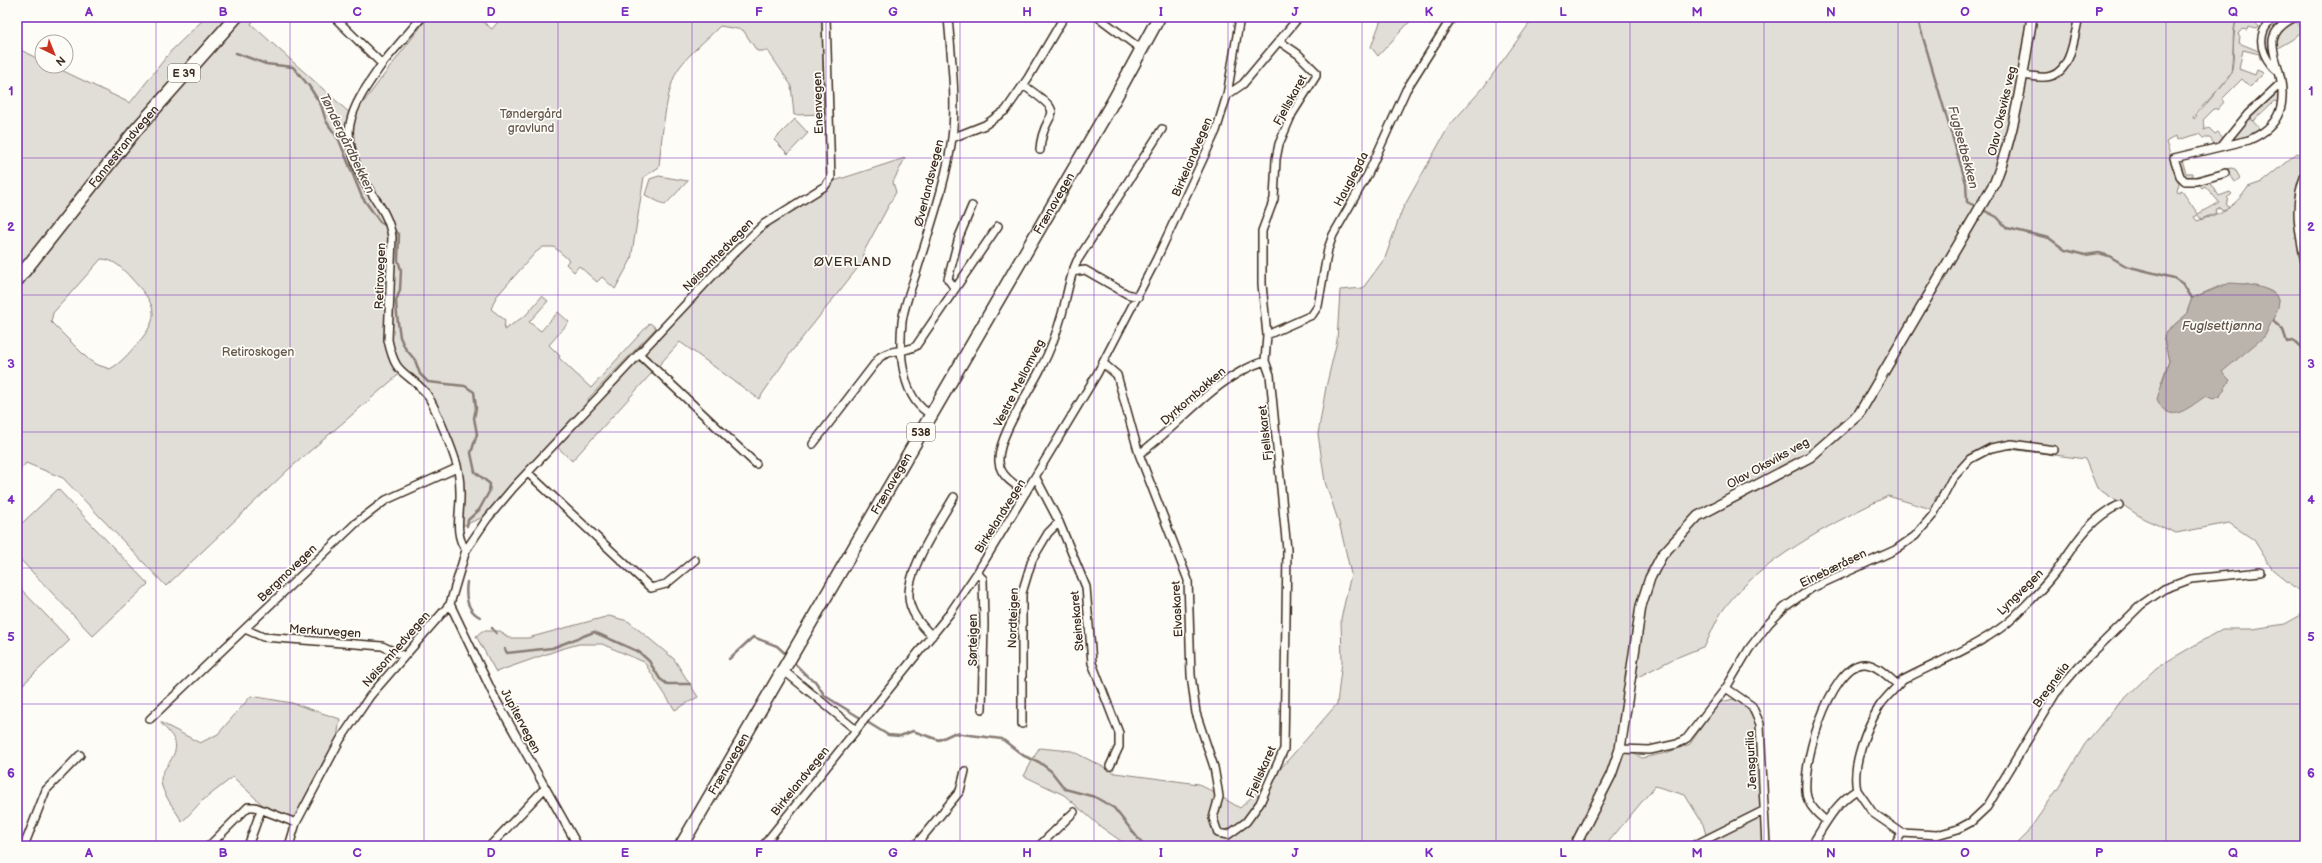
<svg xmlns="http://www.w3.org/2000/svg" width="2322" height="863" viewBox="0 0 2322 863" font-family="'Balsamiq Sans',sans-serif">
<rect width="100%" height="100%" fill="#fdfcf7"/>
<filter id="ink" filterUnits="userSpaceOnUse"><feTurbulence type="fractalNoise" baseFrequency=".025" numOctaves="2"/><feDisplacementMap in="SourceGraphic" scale="8" xChannelSelector="R" yChannelSelector="G"/><feConvolveMatrix kernelMatrix="1 2 1 2 8 2 1 2 1" color-interpolation-filters="sRGB"/></filter>
<g filter="url(#ink)">
<path fill="#e1ded7" stroke="#8e847a" fill-rule="evenodd" d="M 206,17 L 256,17 L 251,24 L 353,116 L 428,17 L 477,17 L 492,29 L 502,17 L 822,17 L 824,114 L 794,115 L 791,85 L 768,51 L 757,51 L 743,30 L 720,26 C 706,40 690,53 679,68 C 666,85 661,144 659,167 L 644,177 L 631,260 L 615,289 L 602,277 L 597,282 L 579,266 L 574,272 L 566,264 L 569,260 L 554,247 L 543,247 L 535,253 L 496,297 L 491,309 L 505,320 L 504,330 L 526,315 L 542,296 L 548,301 L 529,322 L 541,331 L 558,312 L 569,322 L 549,345 L 560,356 L 559,358 L 591,388 L 650,323 L 656,328 L 588,399 L 589,401 L 762,221 L 826,181 L 834,181 L 905,158 L 893,182 L 896,192 L 863,253 L 864,260 L 791,352 L 759,399 L 680,342 L 572,461 L 552,442 L 486,516 L 462,526 L 464,493 L 457,454 L 429,390 L 404,370 L 288,470 L 166,586 L 63,478 L 26,463 L 17,474 L 17,48 L 42,61 L 42,66 L 53,66 L 130,103 L 171,51 ZM 101,259 C 114,259 123,269 131,278 C 155,304 163,315 137,344 C 128,354 121,363 110,369 L 95,364 L 88,359 L 51,322 L 53,313 Z
M 1382,17 L 1414,17 L 1378,56 L 1371,47 Z
M 1534,17 L 2238,17 C 2228,35 2238,57 2230,75 C 2227,82 2200,108 2193,117 L 2194,119 L 2231,74 L 2235,25 L 2241,17 L 2251,17 L 2259,27 L 2257,29 L 2248,27 L 2247,30 L 2242,29 L 2238,34 L 2240,36 L 2239,43 L 2261,52 L 2264,59 L 2260,59 L 2259,54 L 2243,50 L 2239,69 L 2255,75 L 2257,70 L 2264,73 L 2250,87 L 2242,79 L 2222,99 L 2224,102 L 2217,110 L 2215,108 L 2203,120 L 2205,126 L 2204,130 L 2209,128 L 2215,134 L 2218,132 L 2224,139 L 2216,146 L 2210,138 L 2203,138 L 2199,134 L 2177,140 L 2176,136 L 2166,142 L 2179,184 L 2177,191 L 2178,193 L 2182,191 L 2198,214 L 2219,202 L 2205,186 L 2202,188 L 2197,182 L 2209,181 L 2219,196 L 2230,192 L 2232,194 L 2227,198 L 2229,200 L 2226,203 L 2229,208 L 2222,210 L 2220,207 L 2215,210 L 2216,213 L 2201,219 L 2198,215 L 2194,217 L 2197,221 C 2219,214 2235,208 2248,187 L 2262,182 L 2297,153 L 2305,156 L 2305,596 L 2272,569 L 2254,540 L 2229,523 L 2176,533 L 2144,519 L 2097,488 L 2085,459 L 1994,447 L 1964,462 L 1936,497 L 1931,509 L 1888,496 C 1836,521 1754,563 1721,613 C 1715,623 1710,635 1705,646 L 1673,659 L 1632,680 L 1621,747 L 1642,758 L 1666,753 L 1690,744 L 1718,703 L 1733,699 L 1743,703 L 1755,720 L 1758,732 L 1759,773 L 1770,846 L 1709,846 L 1703,824 L 1685,795 L 1655,786 L 1605,846 L 1128,846 L 1101,827 L 1064,795 L 1024,776 L 1039,748 L 1072,751 L 1115,773 L 1199,784 L 1240,808 L 1274,776 L 1337,704 L 1342,661 L 1341,619 L 1351,574 L 1340,526 L 1325,482 L 1318,434 L 1326,387 L 1337,341 L 1340,290 L 1363,288 L 1385,258 L 1402,210 L 1449,126 L 1483,88 ZM 2246,284 C 2259,290 2272,286 2279,300 L 2273,321 L 2161,383 L 2169,361 L 2164,339 L 2167,331 L 2186,315 L 2192,298 L 2222,285 Z
M 2274,17 L 2286,17 C 2271,28 2264,43 2273,61 L 2271,62 C 2264,41 2263,36 2274,17 Z
M 2296,22 L 2299,24 L 2301,32 L 2293,39 L 2276,49 C 2277,34 2282,27 2296,22 Z
M 2276,93 L 2279,94 L 2279,102 L 2274,101 L 2253,121 L 2250,116 Z
M 2249,117 L 2260,129 L 2259,131 L 2240,139 L 2230,140 Z
M 795,119 L 808,133 L 788,154 L 774,140 Z
M 2179,160 L 2182,160 L 2186,173 L 2192,173 L 2192,177 L 2188,178 L 2231,168 L 2235,169 L 2240,178 L 2235,182 L 2227,170 L 2190,180 L 2183,177 Z
M 659,176 L 688,181 L 665,205 L 645,195 L 650,179 Z
M 58,489 L 148,584 L 93,636 L 17,556 L 17,528 Z
M 17,585 L 70,640 L 17,690 Z
M 2305,603 L 2305,846 L 2014,846 L 2027,833 L 2059,787 L 2085,744 L 2114,709 L 2156,668 L 2222,629 L 2253,629 L 2285,624 L 2301,615 Z
M 609,616 L 628,621 L 674,659 L 698,697 L 675,710 L 644,662 L 602,644 L 579,644 L 561,649 L 496,672 L 476,636 L 482,631 L 500,631 L 509,638 L 528,638 Z
M 251,696 L 292,703 L 340,719 L 337,738 L 311,784 L 295,829 L 269,811 L 233,777 L 202,801 L 182,822 C 176,810 161,793 161,780 C 161,775 164,770 167,766 C 182,744 176,740 160,722 L 200,743 L 218,734 Z"/>
<path fill="#bbb4ad" stroke="#887d74" d="M 2230,283 C 2246,284 2272,286 2279,300 L 2278,308 L 2265,336 L 2222,372 L 2230,380 L 2220,396 L 2213,399 L 2206,396 C 2190,406 2169,428 2157,399 L 2169,361 L 2164,339 L 2167,331 L 2186,315 L 2192,298 Z"/>
<g fill="none" stroke-linecap="round" stroke-linejoin="round">
<path stroke="#887d74" stroke-width="2.5" d="M 1917,17 L 1966,183 L 1967,202 L 1997,217 L 2007,228 L 2049,238 L 2065,250 L 2085,255 L 2099,253 L 2109,256 L 2126,266 L 2174,278 L 2183,284 L 2192,298
M 236,53 L 266,64 L 293,67 L 309,86 L 321,105 L 326,121 L 339,140 L 362,197 L 380,222 L 388,227
M 392,229 L 399,234 L 398,260 L 401,270 L 400,290 L 396,301 L 397,315 L 400,337 L 405,348 L 415,360 L 420,374 L 428,382 L 465,386 L 474,392 L 476,408 L 474,418 L 477,434 L 471,453 L 475,472 L 490,484 L 489,492 L 479,510 L 468,520 L 467,526
M 2273,321 L 2283,330 L 2287,342 L 2293,341 L 2303,350
M 467,582 C 465,596 466,610 480,617
M 492,628 L 496,633
M 505,649 L 507,653 L 552,648 L 594,632 L 639,652 L 649,661 L 660,679 L 667,684 L 690,684
M 729,659 L 753,637 L 777,646 L 788,656
M 792,661 L 808,677 L 815,681 L 825,696 L 888,735 L 900,736 L 913,731 L 939,740 L 954,733 L 1002,739 L 1024,756 L 1039,762 L 1051,771 L 1065,789 L 1095,797 L 1114,808 L 1144,846"/>
<defs>
<path id="minor" d="M 334,17 L 382,64 C 370,82 354,102 350,124 C 346,140 357,171 366,185 C 378,203 389,216 392,237 L 388,340 C 396,377 403,368 425,392 C 432,399 450,444 454,456 C 458,466 460,480 460,492 C 461,511 453,534 466,550
M 1098,17 L 1142,50
M 2273,17 C 2270,22 2266,26 2264,30 C 2257,46 2267,63 2279,72
M 2305,17 L 2305,20
M 382,64 L 422,17
M 2023,75 C 2031,76 2043,79 2051,76 C 2072,70 2074,35 2079,17
M 1023,85 C 1074,120 1042,107 1040,150
M 1227,95 L 1243,84 L 1299,17
M 952,138 L 985,125 L 1006,110 L 1028,78 L 1064,17
M 2222,146 L 2248,114 L 2281,83
M 2226,173 L 2197,181 L 2185,181 L 2180,176 L 2174,158 L 2249,140 C 2281,126 2287,104 2279,71 C 2276,60 2272,51 2273,40 C 2275,29 2285,22 2295,17
M 2305,175 C 2293,204 2299,232 2305,262
M 1072,272 L 1085,270 L 1127,294 L 1138,297
M 955,289 L 948,279 L 959,237 L 972,206
M 1267,335 L 1312,315 L 1318,306 L 1328,249 L 1333,235 L 1368,174 L 1406,90 L 1452,17
M 639,354 L 756,464
M 1103,363 L 1117,375 L 1139,454 L 1188,580 L 1191,675 L 1196,713 L 1214,767 L 1218,790 L 1219,797 L 1213,818 L 1218,833 L 1228,835 L 1246,822 L 1260,803 L 1284,749 L 1287,550 L 1270,375 L 1265,361 L 1267,335 L 1262,284 L 1262,231 L 1274,199 L 1276,159 L 1279,144 L 1292,114 L 1316,76 L 1316,72 L 1298,54 L 1279,41
M 932,415 C 901,400 899,351 902,322 C 904,305 912,286 917,270 C 930,227 946,183 952,138 C 957,99 951,56 948,17
M 813,444 L 880,357 C 895,347 902,354 916,346 L 998,226
M 1139,454 C 1182,424 1214,377 1265,361
M 528,473 L 651,588 L 666,584 L 695,560
M 1036,478 L 1059,522 L 1086,587 L 1092,663 L 1119,733 L 1119,747 L 1110,766
M 1026,492 C 1015,485 1000,476 999,462 C 997,437 1030,391 1041,368 C 1050,351 1057,332 1062,314 C 1067,296 1069,278 1077,261 L 1162,129
M 977,573 L 983,579 L 984,624 L 982,709
M 450,604 L 495,698 L 578,846
M 245,629 L 263,637 L 382,646 L 404,656
M 932,636 C 921,625 908,611 909,594 C 909,567 940,521 954,497
M 783,670 L 856,730
M 1898,685 L 1903,680 C 1935,663 1990,641 2014,617 C 2029,602 2045,587 2057,570 C 2075,544 2089,519 2119,505
M 1726,688 L 1752,706 L 1760,724 L 1766,846
M 150,719 L 356,523 L 386,500 L 457,468
M 1022,724 L 1022,593 L 1032,560 L 1048,533 L 1059,522
M 1620,749 L 1650,750 L 1677,744 L 1687,738 L 1726,688 L 1749,649 L 1769,623 L 1785,607 L 1812,588 L 1895,550 L 1915,536 L 1933,515 L 1952,479 L 1970,459 L 1991,448 L 2012,444 L 2054,450
M 1826,821 C 1819,815 1812,809 1808,800 C 1797,775 1830,662 1865,664 C 1878,665 1888,677 1898,685 C 1892,692 1884,699 1879,707 C 1867,727 1851,766 1857,790
M 24,846 L 46,790 L 80,755
M 209,846 L 248,807 L 255,807 L 296,823
M 248,846 L 261,810
M 289,846 L 296,823 L 340,740 L 370,696 L 450,604 L 466,550 L 487,519 L 513,488 L 733,254 L 764,224 L 825,186 L 831,178 L 826,17
M 490,846 L 545,788
M 763,846 L 950,613 L 977,573 L 1097,374 L 1157,258 L 1216,131 L 1227,95 L 1240,17
M 915,846 L 960,791 L 965,771
M 1039,846 L 1074,812
M 1693,846 L 1765,810
M 1811,846 C 1825,825 1834,804 1857,790 L 1873,813 L 1902,833
M 1894,846 L 1902,833 L 1937,835 L 1958,829 L 1971,822 L 1987,807 L 2056,693 L 2079,666 L 2141,605 L 2164,589 L 2191,579 L 2260,572"/>
<path id="tertiary" d="M 1575,846 L 1611,775 L 1620,749 L 1641,606 L 1650,578 L 1662,555 L 1698,516 L 1810,457 L 1859,414 L 1995,182 C 2016,129 2023,73 2032,17"/>
<g id="primary">
<path id="s1" d="M 681,846 L 1114,100 L 1159,17"/>
</g>
<g id="trunk">
<path id="s2" d="M 17,280 L 135,131 L 236,17"/>
</g>
</defs>
<use href="#minor" stroke="#3b2a1e" stroke-width="10"/>
<use href="#tertiary" stroke="#3b2a1e" stroke-width="12"/>
<use href="#primary" stroke="#3b2a1e" stroke-width="15"/>
<use href="#trunk" stroke="#3b2a1e" stroke-width="15"/>
<use href="#minor" stroke="#fdfcf7" stroke-width="7"/>
<use href="#tertiary" stroke="#fdfcf7" stroke-width="9"/>
<use href="#primary" stroke="#fdfcf7" stroke-width="12"/>
<use href="#trunk" stroke="#fdfcf7" stroke-width="12"/>
</g>
</g>
<path fill="none" stroke="#7b2cbf" stroke-width="1" stroke-opacity="0.55" d="M 156,17 L 156,846M 290,17 L 290,846M 424,17 L 424,846M 558,17 L 558,846M 692,17 L 692,846M 826,17 L 826,846M 960,17 L 960,846M 1094,17 L 1094,846M 1228,17 L 1228,846M 1362,17 L 1362,846M 1496,17 L 1496,846M 1630,17 L 1630,846M 1764,17 L 1764,846M 1898,17 L 1898,846M 2032,17 L 2032,846M 2166,17 L 2166,846M 17,158 L 2305,158M 17,295 L 2305,295M 17,432 L 2305,432M 17,568 L 2305,568M 17,704 L 2305,704"/>
<g text-anchor="middle" stroke-width="3.5" stroke-linejoin="round" paint-order="stroke">
<g fill="#fdfcf7" stroke="#75695f" stroke-width="1">
<rect x="168" y="64" width="32" height="18" rx="3"/>
<rect x="907" y="423" width="28" height="18" rx="3"/>
</g>
<g font-size="11" font-weight="bold" fill="#3b2a1e">
<text x="184" y="77">E 39</text>
<text x="921" y="436">538</text>
</g>
<g font-size="12" fill="#3b2a1e" stroke="#fdfcf7">
<text transform="translate(1290 100) rotate(-61)" y="4">Fjellskaret</text>
<text transform="translate(818 103) rotate(-92)" y="4">Enenvegen</text>
<text transform="translate(2002 111) rotate(-77)" y="4">Olav Oksviks veg</text>
<text dy="4" stroke="none"><textPath href="#s2" startOffset="171">Fannestrandvegen</textPath></text>
<text transform="translate(1192 157) rotate(-67)" y="4">Birkelandvegen</text>
<text transform="translate(1351 179) rotate(-62)" y="4">Hauglegda</text>
<text transform="translate(929 183) rotate(-76)" y="4">Øverlandsvegen</text>
<text dy="4" stroke="none"><textPath href="#s1" startOffset="743">Frænavegen</textPath></text>
<text transform="translate(718 255) rotate(-46)" y="4">Nøisomhedvegen</text>
<text transform="translate(380 276) rotate(-88)" y="4">Retirovegen</text>
<text transform="translate(1019 383) rotate(-63)" y="4">Vestre Mellomveg</text>
<text transform="translate(1193 396) rotate(-41)" y="4">Dyrkornbakken</text>
<text transform="translate(1265 433) rotate(-96)" y="4">Fjellskaret</text>
<text transform="translate(1768 463) rotate(-29)" y="4">Olav Oksviks veg</text>
<text dy="4" stroke="none"><textPath href="#s1" startOffset="419">Frænavegen</textPath></text>
<text transform="translate(1000 516) rotate(-58)" y="4">Birkelandvegen</text>
<text transform="translate(1833 568) rotate(-26)" y="4">Einebæråsen</text>
<text transform="translate(287 573) rotate(-44)" y="4">Bergmovegen</text>
<text transform="translate(2020 592) rotate(-45)" y="4">Lyngvegen</text>
<text transform="translate(1177 609) rotate(-93)" y="4">Elvaskaret</text>
<text transform="translate(1013 618) rotate(-88)" y="4">Nordteigen</text>
<text transform="translate(1077 621) rotate(-95)" y="4">Steinskaret</text>
<text transform="translate(325 631) rotate(4)" y="4">Merkurvegen</text>
<text transform="translate(973 640) rotate(-90)" y="4">Sørteigen</text>
<text transform="translate(396 649) rotate(-49)" y="4">Nøisomhedvegen</text>
<text transform="translate(2051 685) rotate(-54)" y="4">Bregnelia</text>
<text transform="translate(521 721) rotate(62)" y="4">Jupitervegen</text>
<text transform="translate(1751 760) rotate(-93)" y="4">Jensgurilia</text>
<text dy="4" stroke="none"><textPath href="#s1" startOffset="95">Frænavegen</textPath></text>
<text transform="translate(1261 772) rotate(-66)" y="4">Fjellskaret</text>
<text transform="translate(800 781) rotate(-51)" y="4">Birkelandvegen</text>
</g>
<g font-size="12" fill="#64574c" stroke="#fdfcf7">
<text x="531" y="118">Tøndergård<tspan x="531" dy="14">gravlund</tspan></text>
<text x="258" y="356">Retiroskogen</text>
</g>
<g font-size="13" font-style="italic" fill="#615349" stroke="#fdfcf7">
<text transform="translate(348 143) rotate(64)" y="5">Tøndergårdbekken</text>
<text transform="translate(1964 147) rotate(75)" y="5">Fuglsetbekken</text>
<text x="2222" y="330">Fuglsettjønna</text>
</g>
<g font-size="13" letter-spacing="1" fill="#3b2a1e" stroke="#fdfcf7">
<text x="853" y="266">ØVERLAND</text>
</g>
</g>
<rect width="2322" height="863" fill="none" stroke="#fdfcf7" stroke-width="44"/>
<g transform="translate(54 54) rotate(137)"><circle r="19" fill="#fdfcf7" stroke="#afa8a0"/>
<path d="M0-3L7 15L0 10L-7 15Z" fill="#c8321e"/>
<text y="-6" font-size="11" font-weight="bold" text-anchor="middle" fill="#3b2a1e">N</text>
</g>
<rect x="22" y="22" width="2278" height="819" fill="none" stroke="#7b2cbf" stroke-width="1.5"/>
<g font-size="13" text-anchor="middle" font-weight="bold" fill="#7b2cbf">
<text x="89" y="16">A</text>
<text x="223" y="16">B</text>
<text x="357" y="16">C</text>
<text x="491" y="16">D</text>
<text x="625" y="16">E</text>
<text x="759" y="16">F</text>
<text x="893" y="16">G</text>
<text x="1027" y="16">H</text>
<text x="1161" y="16">I</text>
<text x="1295" y="16">J</text>
<text x="1429" y="16">K</text>
<text x="1563" y="16">L</text>
<text x="1697" y="16">M</text>
<text x="1831" y="16">N</text>
<text x="1965" y="16">O</text>
<text x="2099" y="16">P</text>
<text x="2233" y="16">Q</text>
<text x="11" y="95">1</text>
<text x="2311" y="95">1</text>
<text x="11" y="231">2</text>
<text x="2311" y="231">2</text>
<text x="11" y="368">3</text>
<text x="2311" y="368">3</text>
<text x="11" y="504">4</text>
<text x="2311" y="504">4</text>
<text x="11" y="641">5</text>
<text x="2311" y="641">5</text>
<text x="11" y="777">6</text>
<text x="2311" y="777">6</text>
<text x="89" y="857">A</text>
<text x="223" y="857">B</text>
<text x="357" y="857">C</text>
<text x="491" y="857">D</text>
<text x="625" y="857">E</text>
<text x="759" y="857">F</text>
<text x="893" y="857">G</text>
<text x="1027" y="857">H</text>
<text x="1161" y="857">I</text>
<text x="1295" y="857">J</text>
<text x="1429" y="857">K</text>
<text x="1563" y="857">L</text>
<text x="1697" y="857">M</text>
<text x="1831" y="857">N</text>
<text x="1965" y="857">O</text>
<text x="2099" y="857">P</text>
<text x="2233" y="857">Q</text>
</g>
</svg>
